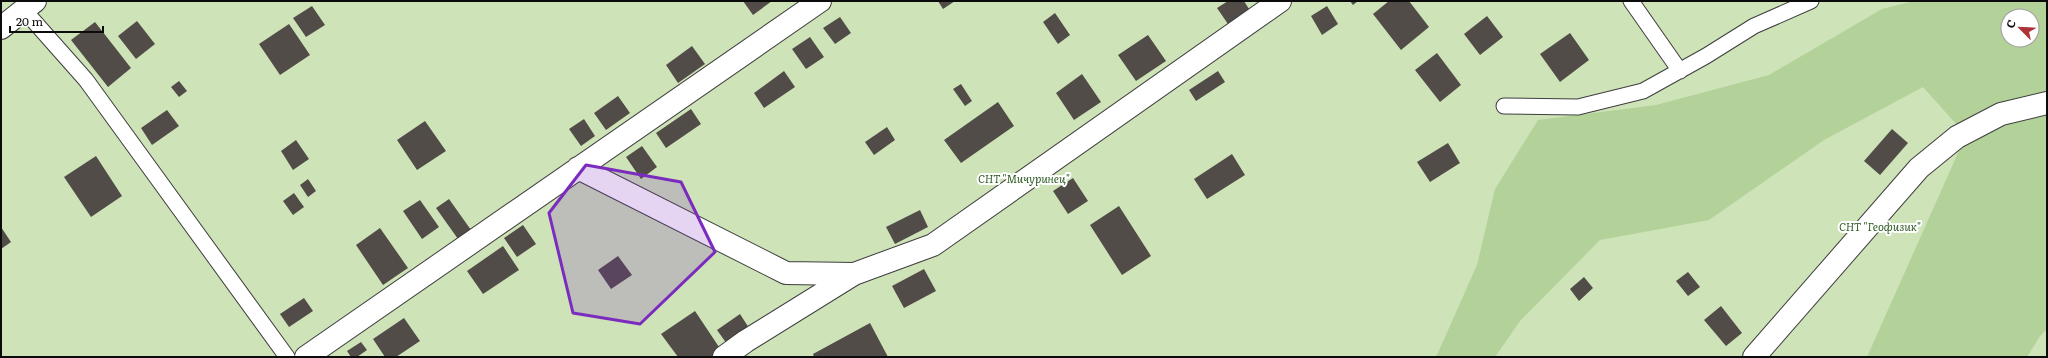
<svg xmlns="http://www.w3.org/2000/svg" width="2048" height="358" viewBox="0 0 2048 358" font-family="Literata,serif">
<rect width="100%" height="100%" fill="#fdfaeb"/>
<path fill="#cee3b8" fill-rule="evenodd" d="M 2,1 L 2047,1 L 2047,357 L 1,357 L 1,2 ZM 2008,16 L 2032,16 L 2032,40 L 2008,40 Z"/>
<path fill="#b2d299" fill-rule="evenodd" d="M 1914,1 L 2047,1 L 2047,329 L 2040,336 L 2027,357 L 1867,357 L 1966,135 L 1923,87 L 1824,140 L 1709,220 L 1600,240 L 1520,321 L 1495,357 L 1434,357 L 1437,355 L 1477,265 L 1495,189 L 1538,120 L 1656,105 L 1769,75 L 1882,9 ZM 2008,16 L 2032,16 L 2032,40 L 2008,40 Z"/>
<path fill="#524c48" d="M 743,1 L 772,1 L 753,15 Z
M 938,1 L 955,1 L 943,9 Z
M 1228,1 L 1244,1 L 1249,9 L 1228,24 L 1217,8 Z
M 1350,1 L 1358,1 L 1353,5 Z
M 1389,1 L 1409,1 L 1429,27 L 1401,50 L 1373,14 Z
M 312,6 L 325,25 L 306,37 L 293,18 Z
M 1327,6 L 1338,24 L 1322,35 L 1311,16 Z
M 1055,13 L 1070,35 L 1058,44 L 1043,22 Z
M 1487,16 L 1503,37 L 1480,55 L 1464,34 Z
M 840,17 L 851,33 L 835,44 L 823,28 Z
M 137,21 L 155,44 L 136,59 L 118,36 Z
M 95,22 L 131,68 L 108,87 L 71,40 Z
M 289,24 L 310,55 L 280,75 L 259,44 Z
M 1570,33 L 1589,60 L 1560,82 L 1540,54 Z
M 1148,35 L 1166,61 L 1136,81 L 1118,55 Z
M 810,37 L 824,57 L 806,69 L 792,49 Z
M 692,46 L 705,64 L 678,83 L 666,65 Z
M 1437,53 L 1461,85 L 1440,102 L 1415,70 Z
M 784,71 L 795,87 L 764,108 L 754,93 Z
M 1218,71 L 1225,82 L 1196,101 L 1189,90 Z
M 1082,74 L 1101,102 L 1074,120 L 1056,93 Z
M 179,81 L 187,91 L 179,97 L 171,87 Z
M 961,84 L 972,101 L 965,106 L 953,89 Z
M 618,96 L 630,113 L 606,130 L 594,113 Z
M 998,102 L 1014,126 L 961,163 L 944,140 Z
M 691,109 L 701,124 L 666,148 L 656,133 Z
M 167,110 L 179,126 L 152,145 L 141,128 Z
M 584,119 L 595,136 L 581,146 L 569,129 Z
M 425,121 L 446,151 L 417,170 L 397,140 Z
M 887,127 L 895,140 L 874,155 L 865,142 Z
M 1892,129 L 1908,143 L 1880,175 L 1864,161 Z
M 296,140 L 309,159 L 293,170 L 281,151 Z
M 1448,143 L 1460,163 L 1430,182 L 1417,162 Z
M 642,146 L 657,167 L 641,179 L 626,157 Z
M 1232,154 L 1245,175 L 1207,199 L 1194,179 Z
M 96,156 L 122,196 L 91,217 L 64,177 Z
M 1073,178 L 1088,201 L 1068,214 L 1053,191 Z
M 308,179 L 316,191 L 308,197 L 300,185 Z
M 294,193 L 304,207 L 293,215 L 283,201 Z
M 449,199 L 471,230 L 458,239 L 436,208 Z
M 420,200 L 439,227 L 422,239 L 403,211 Z
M 1119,206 L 1151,256 L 1122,275 L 1090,225 Z
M 920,210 L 928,227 L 895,244 L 886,227 Z
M 523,225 L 536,244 L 517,257 L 504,238 Z
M 1,227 L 11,242 L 1,249 Z
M 380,228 L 408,268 L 383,285 L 356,245 Z
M 503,246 L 519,270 L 483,294 L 467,271 Z
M 618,256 L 632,275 L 611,289 L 598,270 Z
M 924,269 L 936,291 L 904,308 L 892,286 Z
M 1688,272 L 1700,287 L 1688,296 L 1676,281 Z
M 1584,277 L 1593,288 L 1579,301 L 1570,289 Z
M 304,298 L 313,311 L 289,327 L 280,314 Z
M 1721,306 L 1742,333 L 1726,346 L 1704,320 Z
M 695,311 L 721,350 L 711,357 L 678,357 L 661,334 Z
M 740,314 L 749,328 L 727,344 L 717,330 Z
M 404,318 L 420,341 L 396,357 L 385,357 L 373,339 Z
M 870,323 L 888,357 L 814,357 L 813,354 Z
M 361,342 L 367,350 L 357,357 L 351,357 L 347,351 Z"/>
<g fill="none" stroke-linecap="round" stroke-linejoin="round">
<defs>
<path id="lane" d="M 1631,1 L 1680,71
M 24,10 L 86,80 L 287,357
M 1504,106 L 1578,107 L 1643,91 L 1706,56 L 1754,26 L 1811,1"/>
<path id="street" d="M 1,28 L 35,1
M 578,168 L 786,273 L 854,274 L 933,245 L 1280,1
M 306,357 L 820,1
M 724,357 L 746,341 L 854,274
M 1754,357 L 1919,168 L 1957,137 L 2001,114 L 2047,103"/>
</defs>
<use href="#lane" stroke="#3e3e3e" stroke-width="17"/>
<use href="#street" stroke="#3e3e3e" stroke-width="24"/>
<use href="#lane" stroke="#fff" stroke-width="15"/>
<use href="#street" stroke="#fff" stroke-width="22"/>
</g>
<path fill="#7b2cbf" fill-opacity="0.2" stroke="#7b2cbf" stroke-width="3" stroke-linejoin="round" d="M 586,165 L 681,182 L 715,252 L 640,324 L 573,313 L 549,213 Z"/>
<g text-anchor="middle" stroke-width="4" stroke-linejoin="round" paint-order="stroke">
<g font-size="11" font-style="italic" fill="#2d5b23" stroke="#fff">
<text x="1024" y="183">СНТ "Мичуринец"</text>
<text x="1880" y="231">СНТ "Геофизик"</text>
</g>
</g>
<rect width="2048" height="358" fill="none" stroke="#0b0b0b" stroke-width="4"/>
<g transform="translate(2020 28) rotate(294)"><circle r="19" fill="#ffffff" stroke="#9d9d9d"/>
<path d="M0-3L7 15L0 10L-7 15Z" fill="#ab3235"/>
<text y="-6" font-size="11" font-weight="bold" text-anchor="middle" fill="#0b0b0b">С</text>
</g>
<path d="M10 26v6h93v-6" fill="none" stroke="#0b0b0b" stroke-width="2"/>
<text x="16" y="26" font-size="12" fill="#0b0b0b" stroke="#ffffff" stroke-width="3" paint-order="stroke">20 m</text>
</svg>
